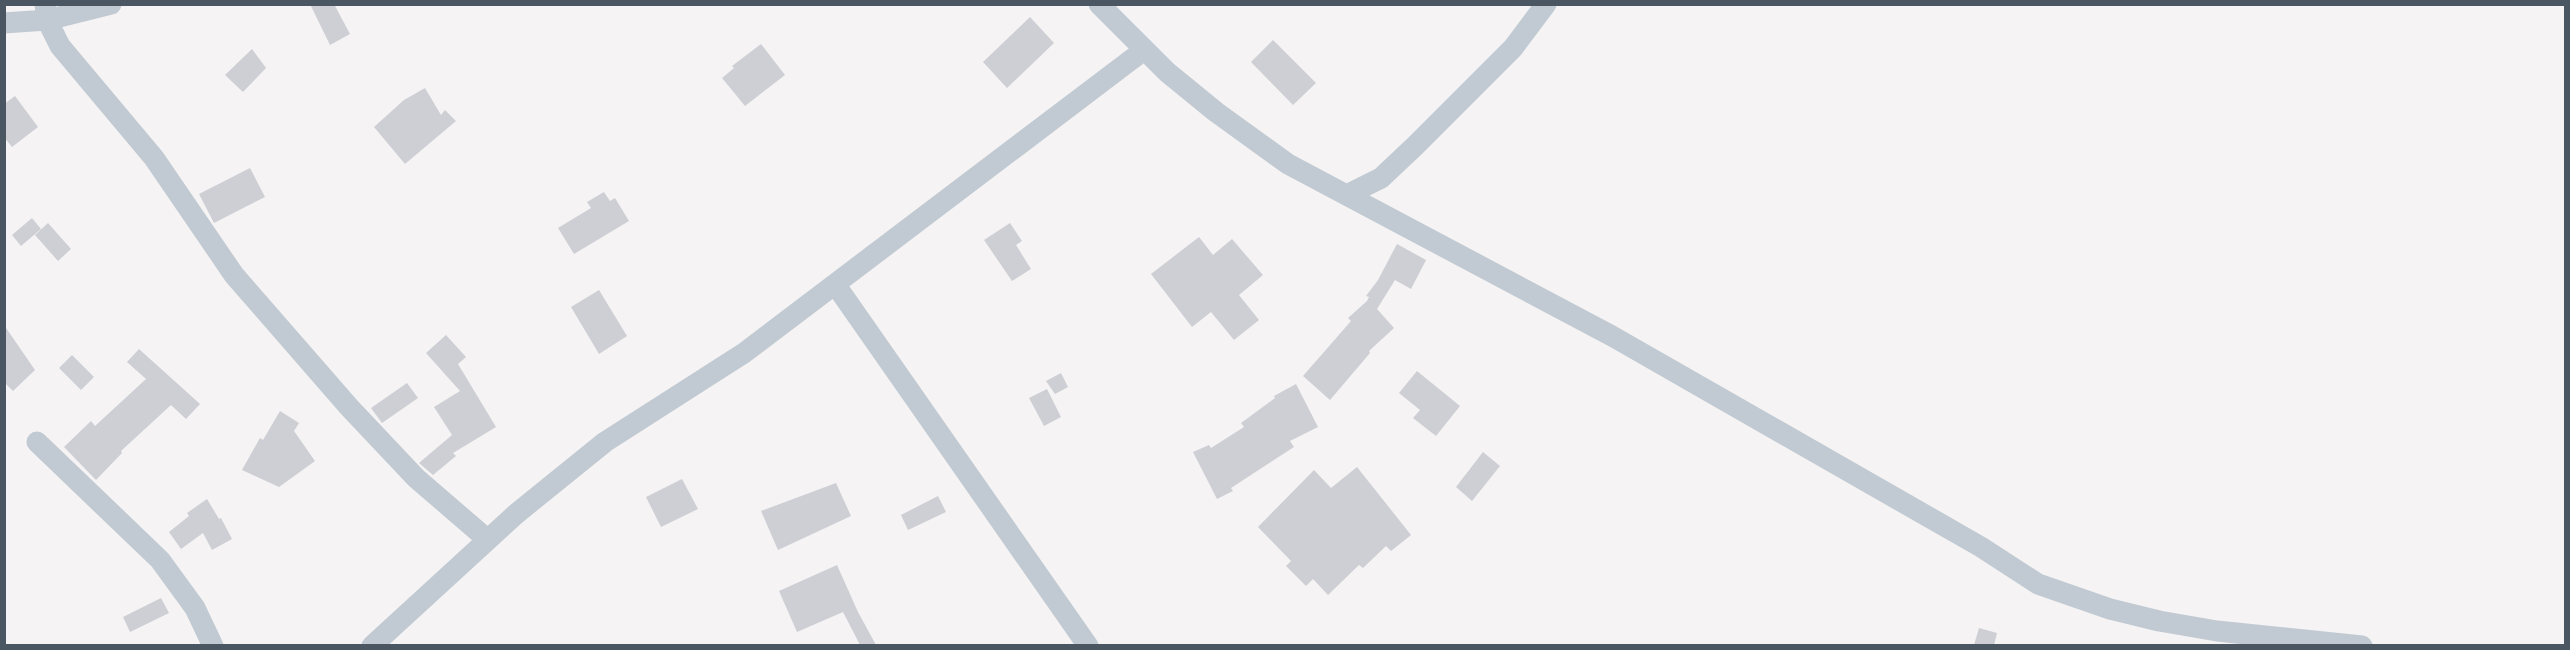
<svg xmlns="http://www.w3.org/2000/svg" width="2570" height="650" viewBox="0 0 2570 650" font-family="Karla,sans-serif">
<rect width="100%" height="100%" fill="#f5f3f3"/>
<path fill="#cdcfd5" d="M 310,4 L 334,4 L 350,34 L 330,45 Z
M 1030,17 L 1054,43 L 1007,88 L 983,62 Z
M 1273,40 L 1316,83 L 1293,105 L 1251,62 Z
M 761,44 L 785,75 L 745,106 L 722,78 L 734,68 L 732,66 Z
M 252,49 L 266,68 L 243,92 L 225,75 Z
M 425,88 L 441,115 L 445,110 L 456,121 L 405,164 L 374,127 L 404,100 Z
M 15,96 L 38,127 L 12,147 L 4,137 L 4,104 Z
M 250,168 L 265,197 L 214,223 L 199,194 Z
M 604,192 L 610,201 L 615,198 L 629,221 L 574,254 L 558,228 L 591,208 L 587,202 Z
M 32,218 L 41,229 L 21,246 L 12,235 Z
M 48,223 L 71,249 L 58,261 L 35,235 Z
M 1010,223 L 1022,241 L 1016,245 L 1031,269 L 1012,281 L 984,240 Z
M 1199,237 L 1213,255 L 1232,239 L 1263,275 L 1239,295 L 1259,320 L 1234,340 L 1211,312 L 1192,327 L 1151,274 Z
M 1397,244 L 1426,260 L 1411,289 L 1395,280 L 1377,309 L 1394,328 L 1369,351 L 1370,353 L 1330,400 L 1303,376 L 1351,321 L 1348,318 L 1367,301 L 1369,297 L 1366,296 L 1378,280 Z
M 599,290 L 627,336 L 599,354 L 571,307 Z
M 4,325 L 35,370 L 13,391 L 4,382 Z
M 446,335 L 466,357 L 458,364 L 496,427 L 453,453 L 456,456 L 433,475 L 419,463 L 452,435 L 434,407 L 460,391 L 426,353 Z
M 139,349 L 200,404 L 186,419 L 171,405 L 121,451 L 122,453 L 96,480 L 64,447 L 91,421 L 95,426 L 146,379 L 127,362 Z
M 72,355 L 94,377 L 81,390 L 59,368 Z
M 1417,371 L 1460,406 L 1436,436 L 1413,418 L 1420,410 L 1399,393 Z
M 1061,373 L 1068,387 L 1055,394 L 1046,381 Z
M 407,383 L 418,398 L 382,423 L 371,408 Z
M 1296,384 L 1318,427 L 1290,441 L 1294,447 L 1231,488 L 1233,491 L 1217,499 L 1193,452 L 1209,445 L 1211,448 L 1244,427 L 1241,423 L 1275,398 L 1274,396 Z
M 1047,389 L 1061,417 L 1044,426 L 1029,398 Z
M 280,411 L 299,423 L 294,431 L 315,461 L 279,487 L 242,470 L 260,438 L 263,440 Z
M 1483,452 L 1500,466 L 1472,501 L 1456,487 Z
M 1357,467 L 1411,535 L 1391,551 L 1386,546 L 1363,568 L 1359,565 L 1328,595 L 1313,579 L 1306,586 L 1286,566 L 1291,561 L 1258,527 L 1314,470 L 1331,488 Z
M 682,479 L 698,509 L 661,527 L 646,497 Z
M 836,483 L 851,516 L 778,550 L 761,511 Z
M 938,496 L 946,512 L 908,530 L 901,515 Z
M 207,499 L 219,519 L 221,518 L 232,539 L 212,550 L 203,533 L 181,549 L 169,532 L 189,516 L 187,513 Z
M 837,565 L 858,612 L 876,645 L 860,645 L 843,612 L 797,632 L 779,591 Z
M 161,598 L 169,613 L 130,632 L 123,617 Z
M 1979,628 L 1997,633 L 1994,645 L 1974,645 Z"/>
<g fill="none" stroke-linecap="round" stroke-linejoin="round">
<path stroke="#c1cad2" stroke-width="21" d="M 45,4 L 47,20 L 60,46 L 154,158 L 234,275 L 349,407 L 416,478 L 488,540
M 1099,4 L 1167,72 L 1216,112 L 1288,164 L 1612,336 L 1981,547 L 2038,584 L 2110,609 L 2159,621 L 2217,631 L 2362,646
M 4,23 L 47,20 L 111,4
M 1347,195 L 1381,178 L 1416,145 L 1513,48 L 1546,4
M 835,284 L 1088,646
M 37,442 L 160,560 L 195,608 L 213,646
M 372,646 L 516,514 L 605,442 L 744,353 L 1144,50"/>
</g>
<rect width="2570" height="650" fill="none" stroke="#4a5661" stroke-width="12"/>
</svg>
